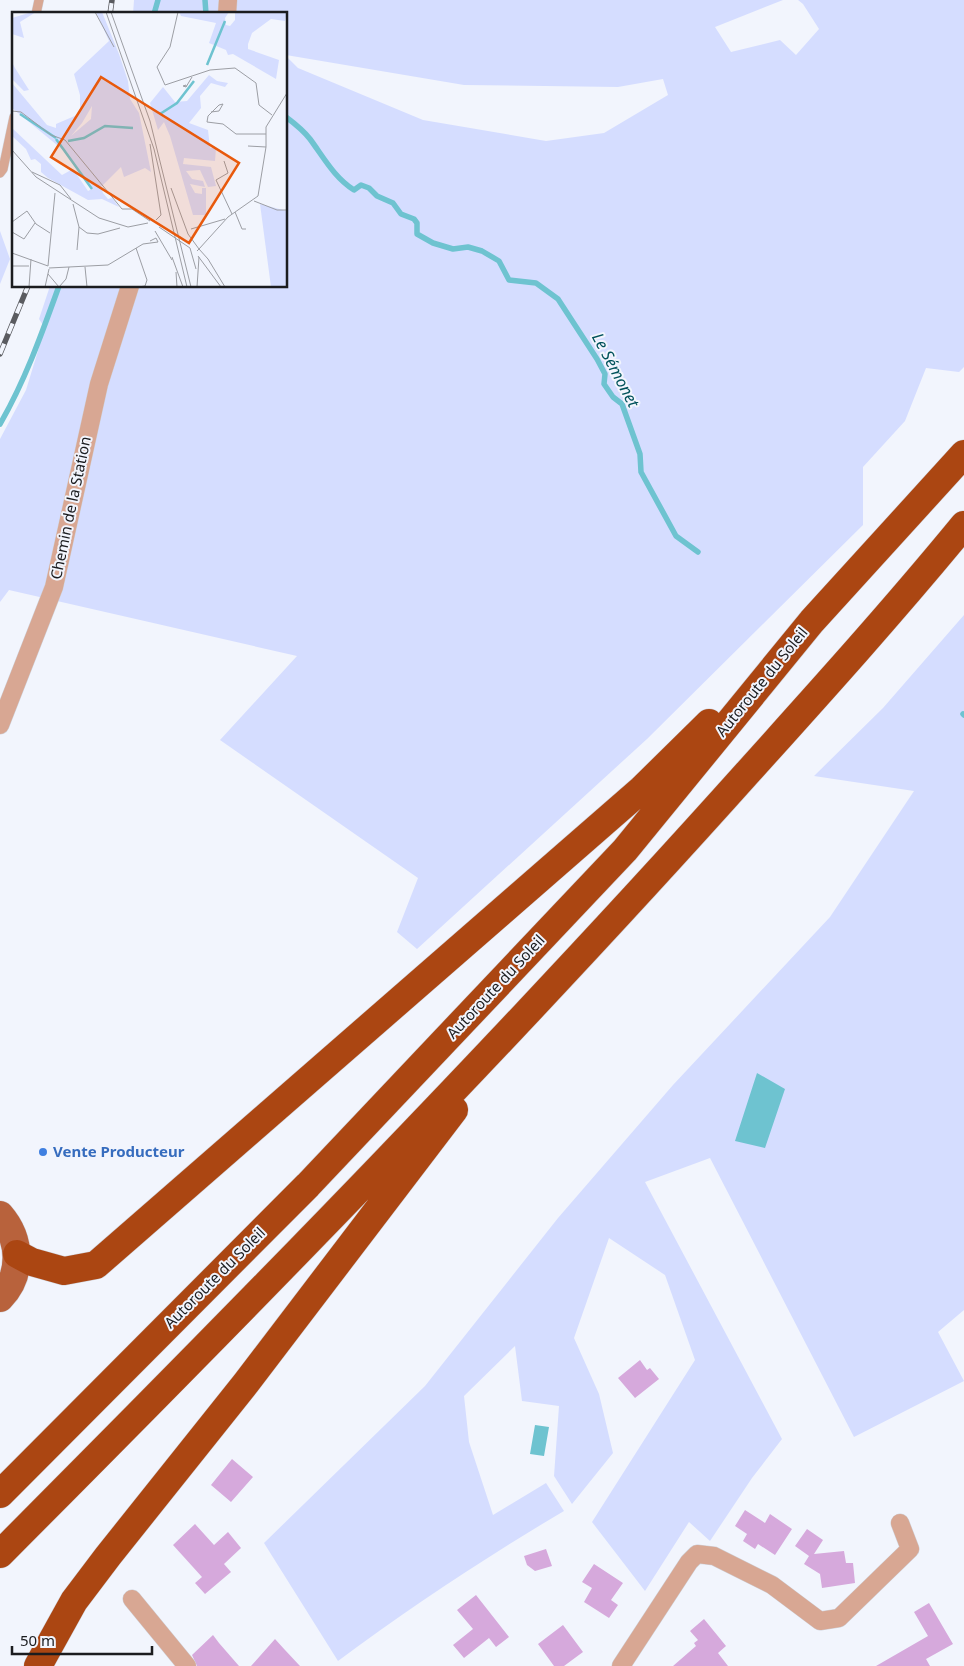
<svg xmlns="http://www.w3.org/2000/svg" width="964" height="1666" viewBox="0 0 964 1666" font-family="'Noto Sans',sans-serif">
<rect width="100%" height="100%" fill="#f2f5fd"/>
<path fill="#d5ddff" d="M 134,0 L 783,0 L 715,27 L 731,52 L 780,40 L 796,55 L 819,29 L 803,4 L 798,0 L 964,0 L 964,367 L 959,372 L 926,368 L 905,421 L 863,467 L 863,525 L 647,739 L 417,949 L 397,932 L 418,878 L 220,740 L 297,656 L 9,590 L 0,602 L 0,439 L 26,390 L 45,328 L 39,319 L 50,286 L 286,286 L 286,56 L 298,68 L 423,120 L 546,141 L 604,133 L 668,95 L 663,79 L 618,87 L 464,85 L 286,55 L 286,14 L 133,14 Z
M 0,231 L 10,259 L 0,284 Z
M 964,615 L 964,1310 L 938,1332 L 964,1381 L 854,1437 L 710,1158 L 645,1182 L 782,1439 L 752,1478 L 710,1541 L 689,1522 L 645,1591 L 592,1522 L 695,1360 L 665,1275 L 609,1238 L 574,1338 L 599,1394 L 613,1453 L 572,1504 L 554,1476 L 559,1406 L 522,1401 L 515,1346 L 464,1396 L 469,1442 L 493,1515 L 546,1483 L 564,1511 C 486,1557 411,1607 338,1661 L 264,1543 L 425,1386 L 558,1218 L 673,1085 L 830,917 L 914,791 L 814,776 L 883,708 Z"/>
<path fill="#6ec3d0" d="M 757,1073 L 785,1089 L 765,1148 L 735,1141 Z
M 535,1425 L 549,1427 L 544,1456 L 530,1454 Z"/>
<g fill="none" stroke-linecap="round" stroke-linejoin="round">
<path stroke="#6ec3d0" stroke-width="5.5" d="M 205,0 L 206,14
M 154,14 L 158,0
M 286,117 C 294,123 303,130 310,139 C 324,158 334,177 354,190 L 361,185 L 369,188 L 377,196 L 393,203 L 401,214 L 414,219 L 417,223 L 417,234 L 433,243 L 453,249 L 468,247 L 482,251 L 499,261 L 509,280 L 536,283 L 558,299 L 597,359 L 605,374 L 604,384 L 613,397 L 622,404 L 640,454 L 641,472 L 676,536 L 698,552
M 0,424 C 25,381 42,333 59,286
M 963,714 L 964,715"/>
</g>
<path fill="#d6a9dc" d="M 640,1360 L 647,1370 L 650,1368 L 659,1379 L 635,1398 L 618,1378 Z
M 232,1459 L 253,1477 L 231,1502 L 211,1485 Z
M 745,1510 L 765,1523 L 770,1514 L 792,1529 L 775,1555 L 758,1544 L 755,1549 L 743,1541 L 747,1534 L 735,1526 Z
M 195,1524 L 214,1545 L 228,1532 L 241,1548 L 224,1564 L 231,1572 L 205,1594 L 195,1583 L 202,1577 L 173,1545 Z
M 807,1529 L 823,1540 L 814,1554 L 844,1551 L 846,1563 L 853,1563 L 855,1583 L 822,1588 L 820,1574 L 804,1564 L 809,1556 L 795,1546 Z
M 546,1549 L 552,1566 L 535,1571 L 527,1565 L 524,1556 Z
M 594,1564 L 623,1583 L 611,1600 L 618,1605 L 609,1618 L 584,1602 L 592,1588 L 582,1582 Z
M 476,1595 L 509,1637 L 496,1647 L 489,1638 L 464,1658 L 453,1645 L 473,1629 L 457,1610 Z
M 929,1603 L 953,1644 L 926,1659 L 930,1666 L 876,1666 L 928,1636 L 914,1612 Z
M 704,1619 L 726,1646 L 718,1653 L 728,1666 L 673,1666 L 696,1646 L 694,1643 L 698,1640 L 690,1631 Z
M 563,1625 L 583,1652 L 564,1666 L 554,1666 L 538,1644 Z
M 213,1635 L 219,1643 L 239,1666 L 197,1666 L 192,1655 Z
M 275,1639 L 285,1650 L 300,1666 L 251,1666 Z"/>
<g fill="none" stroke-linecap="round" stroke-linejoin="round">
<defs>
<path id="service" d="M 36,14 L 39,0
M 0,173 L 3,169 L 14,117"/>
<path id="minor" d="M 227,14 L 228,0
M 0,725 L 54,587 L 99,384 L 130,286
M 132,1599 L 187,1666
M 621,1666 L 689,1562 L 697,1554 L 714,1556 L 772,1585 L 820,1621 L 839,1618 L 910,1549 L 900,1523"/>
<path id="primary" d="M 0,1215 C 21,1239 23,1275 0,1298"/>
<path id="motorway" d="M 17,1254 L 32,1262 L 64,1271 L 96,1265 L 642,789 L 709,723
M 0,1494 L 308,1185 L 625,850 L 812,621 L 964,454
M 0,1554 C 255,1298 508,1040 749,771 C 822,690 895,609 964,525
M 38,1666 L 74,1601 L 108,1556 L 246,1383 L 454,1110"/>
</defs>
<use href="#service" stroke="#d0d2d9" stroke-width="10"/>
<use href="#minor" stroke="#d0d2d9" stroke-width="19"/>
<use href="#primary" stroke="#d0d2d9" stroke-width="29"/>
<use href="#motorway" stroke="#d0d2d9" stroke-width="29"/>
<use href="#service" stroke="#d8a793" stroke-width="9"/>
<use href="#minor" stroke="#d8a793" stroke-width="18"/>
<use href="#primary" stroke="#b8623c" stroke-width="28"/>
<use href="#motorway" stroke="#ab4612" stroke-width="28"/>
<defs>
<path id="rail" d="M 110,14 L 112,0
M 0,354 L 28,286"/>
</defs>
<use href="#rail" stroke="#5a5b60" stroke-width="5.5"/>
<use href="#rail" stroke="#f2f5fd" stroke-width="4" stroke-dasharray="11" stroke-linecap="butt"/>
</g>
<circle fill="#3f7fe0" stroke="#f2f5fd" stroke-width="2" cx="43" cy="1152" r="5"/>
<g text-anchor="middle" stroke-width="4" stroke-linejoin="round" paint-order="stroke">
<g font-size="15" fill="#1b1c1f" stroke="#f2f5fd">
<text transform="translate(71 508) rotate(-78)" y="5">Chemin de la Station</text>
<text transform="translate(762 682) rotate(-51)" y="5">Autoroute du Soleil</text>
<text transform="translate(496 987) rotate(-47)" y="5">Autoroute du Soleil</text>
<text transform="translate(215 1278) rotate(-45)" y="5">Autoroute du Soleil</text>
</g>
<g font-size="15" font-weight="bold" fill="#366cbe" stroke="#f2f5fd" text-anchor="start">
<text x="53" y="1157">Vente Producteur</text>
</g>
<g font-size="16" font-style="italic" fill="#00525b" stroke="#f2f5fd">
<text transform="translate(616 370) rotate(62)" y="6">Le Sémonet</text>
</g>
</g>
<g transform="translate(12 12)">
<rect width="275" height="275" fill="#f2f5fd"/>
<path d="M 20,0 L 24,0 L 8,10 L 12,26 L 0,22 L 0,6 ZM 84,0 L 90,0 L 107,42 L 116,69 L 118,87 L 127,101 L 139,160 L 133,156 L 112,165 L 109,155 L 89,175 L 91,181 L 96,187 L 100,186 L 107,195 L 90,187 L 76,188 L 36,166 L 29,160 L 29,152 L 23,147 L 19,148 L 14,137 L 0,124 L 0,116 L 50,163 L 61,157 L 76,179 L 80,177 L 51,138 L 0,96 L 0,71 L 35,113 L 44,116 L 44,112 L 65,103 L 68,98 L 68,83 L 62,62 L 97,29 ZM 80,94 L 79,107 L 59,124 L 70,111 ZM 167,0 L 217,0 L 213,6 L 214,13 L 218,14 L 223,8 L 223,0 L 275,0 L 273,9 L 259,7 L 240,21 L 236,32 L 236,37 L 267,48 L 264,67 L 221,42 L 216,43 L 214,38 L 197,31 L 204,11 L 169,4 ZM 0,50 L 3,56 L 17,78 L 12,79 L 0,67 ZM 197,63 L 205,69 L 216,71 L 213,75 L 199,71 L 188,84 L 189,96 L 177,111 L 196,118 L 198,136 L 204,136 L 203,149 L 172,146 L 171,152 L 199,155 L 204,174 L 196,175 L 188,158 L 174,159 L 180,167 L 191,169 L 193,175 L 178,172 L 183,181 L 190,182 L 190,176 L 194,176 L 194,203 L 181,203 L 158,124 L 152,110 L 146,118 L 138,91 L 151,75 L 163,90 L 175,89 ZM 248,192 L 275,199 L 275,275 L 259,275 Z" fill="#d5ddff" fill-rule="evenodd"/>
<path fill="none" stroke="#6ec3d0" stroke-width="2.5" d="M 195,53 L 213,9M 8,102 L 44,126M 148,102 L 165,91 L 182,69M 44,127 L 80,177M 56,129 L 72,126 L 93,114 L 121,116"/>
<path fill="none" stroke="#9c9ea4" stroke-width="1" d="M 83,0 L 102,35M 94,0 L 142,137 L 175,275M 99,0 L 138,109 L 179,275M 166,0 L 158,35 L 145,55 L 153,73 L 198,58 L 223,56 L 244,71 L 247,93 L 260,103M 174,75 L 171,74 L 174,73 L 174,75 L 180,65M 0,99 L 9,100 L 39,123 L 53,128 L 110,197 L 120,197 L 138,209M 199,100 L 207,99 L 211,92 L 207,93 L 196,104 L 195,110 L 211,112 L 224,122 L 254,122M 138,132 L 149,203 L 144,208M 236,134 L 254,135M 0,138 L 24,165 L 87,206 L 116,215 L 136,211M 212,149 L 216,161 L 204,168 L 220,202M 20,160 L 48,173 L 59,187M 159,176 L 176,222 L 187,237M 242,189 L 265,198 L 275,198M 61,192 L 67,215 L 75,221 L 86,222 L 108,216M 223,200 L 230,217 L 234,217M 0,210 L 15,199 L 24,212 L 38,221M 147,215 L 178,236 L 184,257M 179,217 L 213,207M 143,219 L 160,248M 0,220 L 12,227 L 23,211M 124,236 L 135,268 L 133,274 L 126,275M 187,237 L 216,205 L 246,184 L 254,135 L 254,115 L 275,81M 65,238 L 67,215M 185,239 L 187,237 L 196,247 L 213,275M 0,241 L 36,254M 186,244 L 209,275M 160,245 L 171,275M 0,254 L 17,254M 36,254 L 43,181M 73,255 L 75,275M 37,256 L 96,253 L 131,232 L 146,230 L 144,226 L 138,229M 164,260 L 165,275M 36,262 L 47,275M 17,275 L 19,247M 33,275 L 37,257M 47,275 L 54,267 L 57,255M 185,275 L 187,245"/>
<path fill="#e8590c" fill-opacity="0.15" stroke="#e8590c" stroke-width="2.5" d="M 89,65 L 227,151 L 177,231 L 39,145 Z"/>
<rect width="275" height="275" fill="none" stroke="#1b1c1f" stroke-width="2.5"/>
</g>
<path d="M12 1646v8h140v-8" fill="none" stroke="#1b1c1f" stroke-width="2.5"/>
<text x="20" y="1646" font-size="15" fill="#1b1c1f" stroke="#f2f5fd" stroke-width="4" paint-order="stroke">50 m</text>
</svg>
